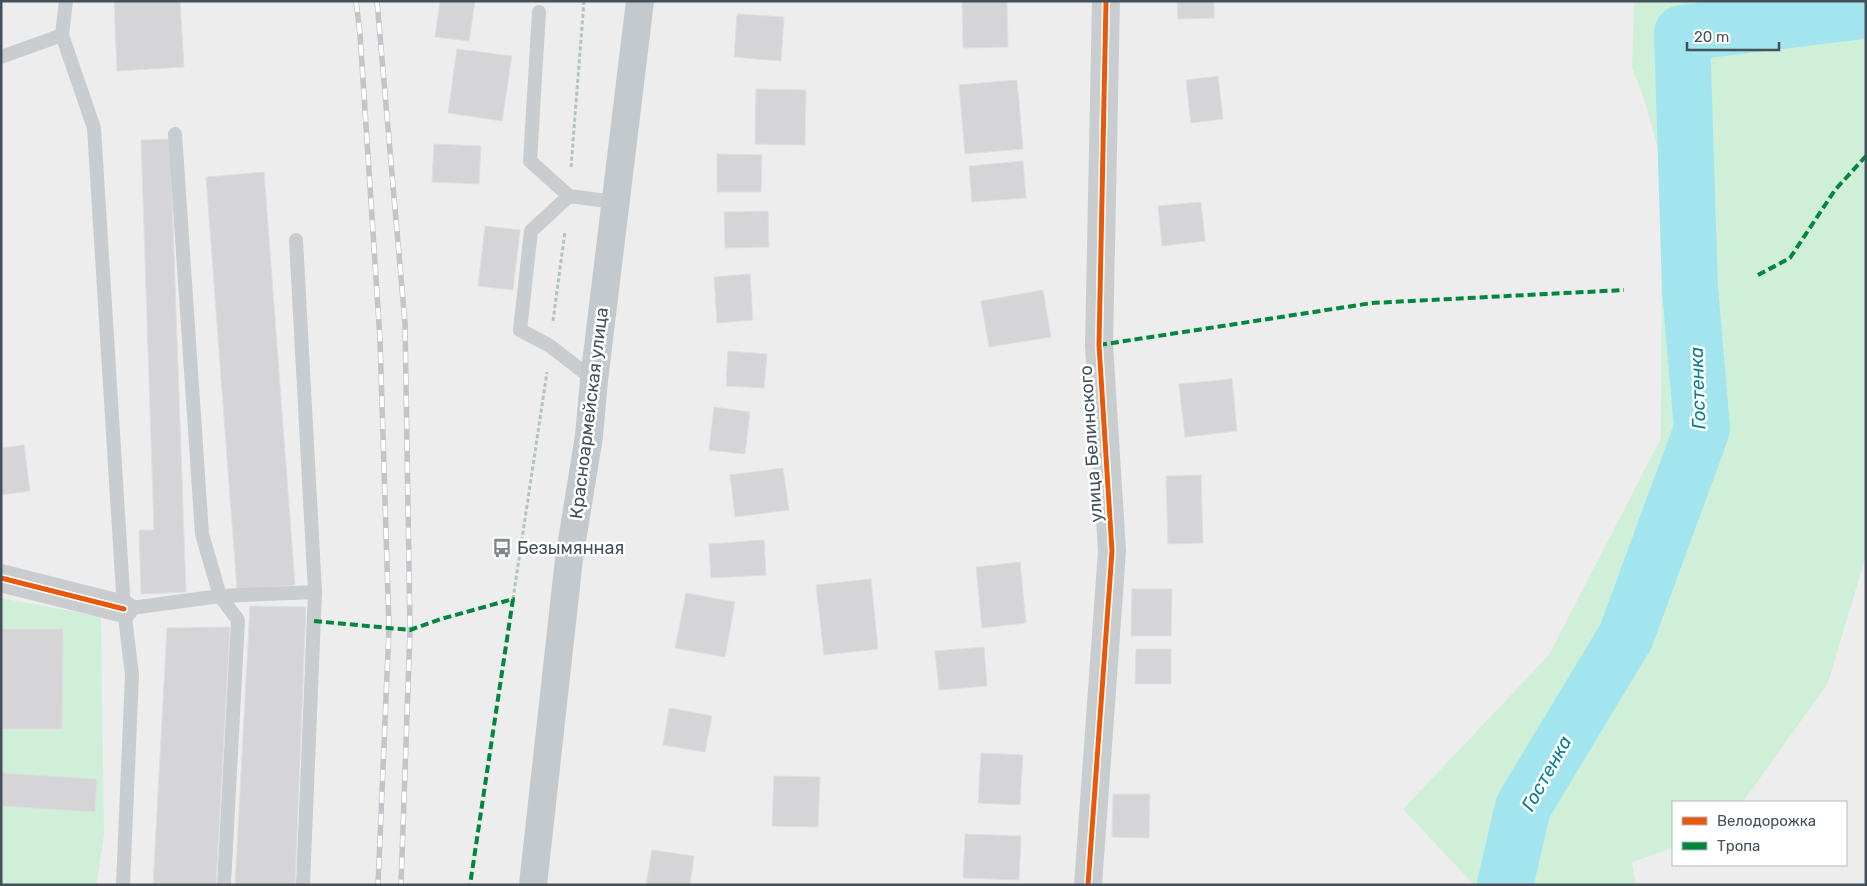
<svg xmlns="http://www.w3.org/2000/svg" width="1867" height="886" viewBox="0 0 1867 886" font-family="Rubik,sans-serif">
<rect width="100%" height="100%" fill="#eeeded"/>
<path fill="#cfefd9" d="M 1634,1 L 1866,1 L 1866,555 L 1828,683 L 1743,802 L 1673,802 L 1673,848 L 1632,862 L 1636,885 L 1474,885 L 1403,809 L 1549,655 L 1661,438 L 1662,164 L 1644,98 L 1632,68 Z
M 1,598 L 101,617 L 104,834 L 97,885 L 1,885 Z"/>
<g fill="none" stroke-linecap="round" stroke-linejoin="round">
<path stroke="#a2e5ef" stroke-width="56" d="M 1505,885 L 1523,807 L 1626,636 L 1702,429 L 1690,289 L 1682,33 L 1855,12 L 1857,1"/>
</g>
<path fill="#d5d5d7" stroke="#dfdfe0" d="M 114,1 L 180,1 L 184,67 L 117,71 Z
M 440,1 L 475,1 L 469,41 L 435,37 Z
M 962,1 L 1007,1 L 1008,47 L 963,48 Z
M 1177,1 L 1214,1 L 1214,18 L 1178,19 Z
M 737,14 L 784,17 L 781,61 L 734,57 Z
M 457,49 L 512,56 L 502,121 L 448,113 Z
M 1218,76 L 1223,119 L 1191,123 L 1186,80 Z
M 1017,80 L 1023,149 L 965,154 L 959,85 Z
M 756,89 L 806,90 L 805,145 L 755,144 Z
M 170,139 L 186,592 L 141,594 L 139,530 L 154,530 L 141,140 Z
M 434,144 L 481,146 L 479,184 L 432,182 Z
M 717,154 L 762,155 L 761,192 L 717,192 Z
M 1023,161 L 1026,198 L 972,202 L 969,166 Z
M 264,172 L 295,585 L 237,590 L 206,177 Z
M 1201,202 L 1205,241 L 1162,246 L 1158,206 Z
M 768,211 L 769,247 L 725,248 L 724,212 Z
M 485,226 L 520,230 L 513,290 L 478,286 Z
M 750,274 L 753,320 L 717,323 L 714,277 Z
M 1043,290 L 1051,337 L 989,347 L 981,301 Z
M 728,351 L 767,354 L 764,388 L 726,386 Z
M 1232,379 L 1237,431 L 1185,437 L 1179,384 Z
M 714,407 L 750,412 L 745,454 L 709,450 Z
M 24,445 L 30,491 L 1,495 L 1,448 Z
M 783,468 L 789,510 L 735,517 L 730,475 Z
M 1201,475 L 1203,543 L 1168,544 L 1166,476 Z
M 764,540 L 766,575 L 711,578 L 709,544 Z
M 1020,562 L 1026,623 L 982,628 L 976,567 Z
M 871,579 L 878,649 L 824,655 L 816,585 Z
M 1132,589 L 1172,589 L 1171,636 L 1131,636 Z
M 686,593 L 735,602 L 725,657 L 675,648 Z
M 250,606 L 306,607 L 295,885 L 235,885 Z
M 230,627 L 216,885 L 153,885 L 167,628 Z
M 2,629 L 63,629 L 62,729 L 1,729 Z
M 984,647 L 987,686 L 939,690 L 935,651 Z
M 1136,649 L 1171,649 L 1171,684 L 1135,684 Z
M 669,708 L 712,716 L 705,752 L 663,745 Z
M 981,753 L 1023,755 L 1020,805 L 978,803 Z
M 1,773 L 97,779 L 95,812 L 1,806 Z
M 774,776 L 820,777 L 818,827 L 772,826 Z
M 1113,794 L 1150,794 L 1149,838 L 1112,837 Z
M 965,834 L 1021,836 L 1019,880 L 963,878 Z
M 652,850 L 694,856 L 690,885 L 646,885 Z"/>
<g fill="none" stroke-linecap="round" stroke-linejoin="round">
<path stroke="#b5c3be" stroke-width="3" stroke-dasharray="4 2.5" stroke-linecap="butt" d="M 571,167 L 584,1
M 553,321 L 565,231
M 513,599 L 547,372"/>
<path stroke="#c9cdcf" stroke-width="14" d="M 66,1 L 62,35 L 94,128 L 124,609 L 132,675 L 123,885
M 539,12 L 530,161 L 569,196 L 615,202
M 1,57 L 62,35
M 175,134 L 202,534 L 220,596 L 238,620 L 224,885
M 569,196 L 531,231 L 520,330 L 550,346 L 594,380
M 124,609 L 220,596 L 315,592 L 296,240
M 303,885 L 315,592"/>
<path stroke="#c9cdcf" stroke-width="28" d="M 1,578 L 124,609
M 1088,885 L 1112,551 L 1099,345 L 1106,1"/>
<path stroke="#c4c9cd" stroke-width="28" d="M 533,885 L 569,559 L 589,436 L 594,380 L 640,1"/>
<defs>
<path id="rail" d="M 356,1 L 360,34 L 380,339 L 389,628 L 378,885
M 377,1 L 405,323 L 410,630 L 401,885"/>
</defs>
<use href="#rail" stroke="#c3c5c8" stroke-width="5.5"/>
<use href="#rail" stroke="#fff" stroke-width="4" stroke-dasharray="11" stroke-linecap="butt"/>
<path stroke="#00873e" stroke-width="4" stroke-dasharray="8 4" stroke-linecap="butt" d="M 1758,275 L 1790,258 L 1835,190 L 1866,156
M 1099,345 L 1372,303 L 1624,290
M 314,621 L 410,630 L 441,619 L 513,599 L 470,885"/>
<defs>
<path id="cycleway" d="M 1,578 L 124,609
M 1088,885 L 1112,551 L 1099,345 L 1106,1"/>
</defs>
<use href="#cycleway" stroke="#fff" stroke-width="8"/>
<use href="#cycleway" stroke="#e8590c" stroke-width="5"/>
</g>
<defs>
<symbol id="bus-bare" viewBox="-9 -9 18 18"><path d="M-5-6H5V4H4V6H2V4H-2V6H-4V4H-5ZM-3.5-4V0h7V-4ZM-3.5 1.2v1.5H-2V1.2ZM2 1.2v1.5H3.5V1.2Z" fill="#80888d" stroke="#fff" stroke-width="2.5" paint-order="stroke"/></symbol>
</defs>
<g fill-rule="evenodd">
<use href="#bus-bare" x="488" y="534" width="28" height="28"/>
</g>
<g text-anchor="middle" stroke-width="5" stroke-linejoin="round" paint-order="stroke">
<g font-size="18" fill="#44515a" stroke="#fff">
<text transform="translate(589 413) rotate(-83)" y="6">Красноармейская улица</text>
<text transform="translate(1091 444) rotate(-94)" y="6">улица Белинского</text>
</g>
<g font-size="18" fill="#44515a" stroke="#fff" text-anchor="start">
<text x="517" y="554">Безымянная</text>
</g>
<g font-size="19" font-style="italic" fill="#068196" stroke="#fff">
<text transform="translate(1697 388) rotate(-92)" y="7">Гостенка</text>
<text transform="translate(1546 773) rotate(-61)" y="7">Гостенка</text>
</g>
</g>
<rect width="1867" height="886" fill="none" stroke="#44515a" stroke-width="5"/>
<rect x="1672" y="801" width="175" height="65" fill="#ffffff" stroke="#b4b9bd"/>
<rect x="1682" y="817" width="25" height="8" fill="#e8590c" stroke="#b4b9bd"/>
<text x="1717" y="826" font-size="15" fill="#44515a">Велодорожка</text>
<rect x="1682" y="842" width="25" height="8" fill="#00873e" stroke="#b4b9bd"/>
<text x="1717" y="851" font-size="15" fill="#44515a">Тропа</text>
<path d="M1687 42v8h92v-8" fill="none" stroke="#44515a" stroke-width="2.5"/>
<text x="1694" y="42" font-size="15" fill="#44515a" stroke="#ffffff" stroke-width="4" paint-order="stroke">20 m</text>
</svg>
